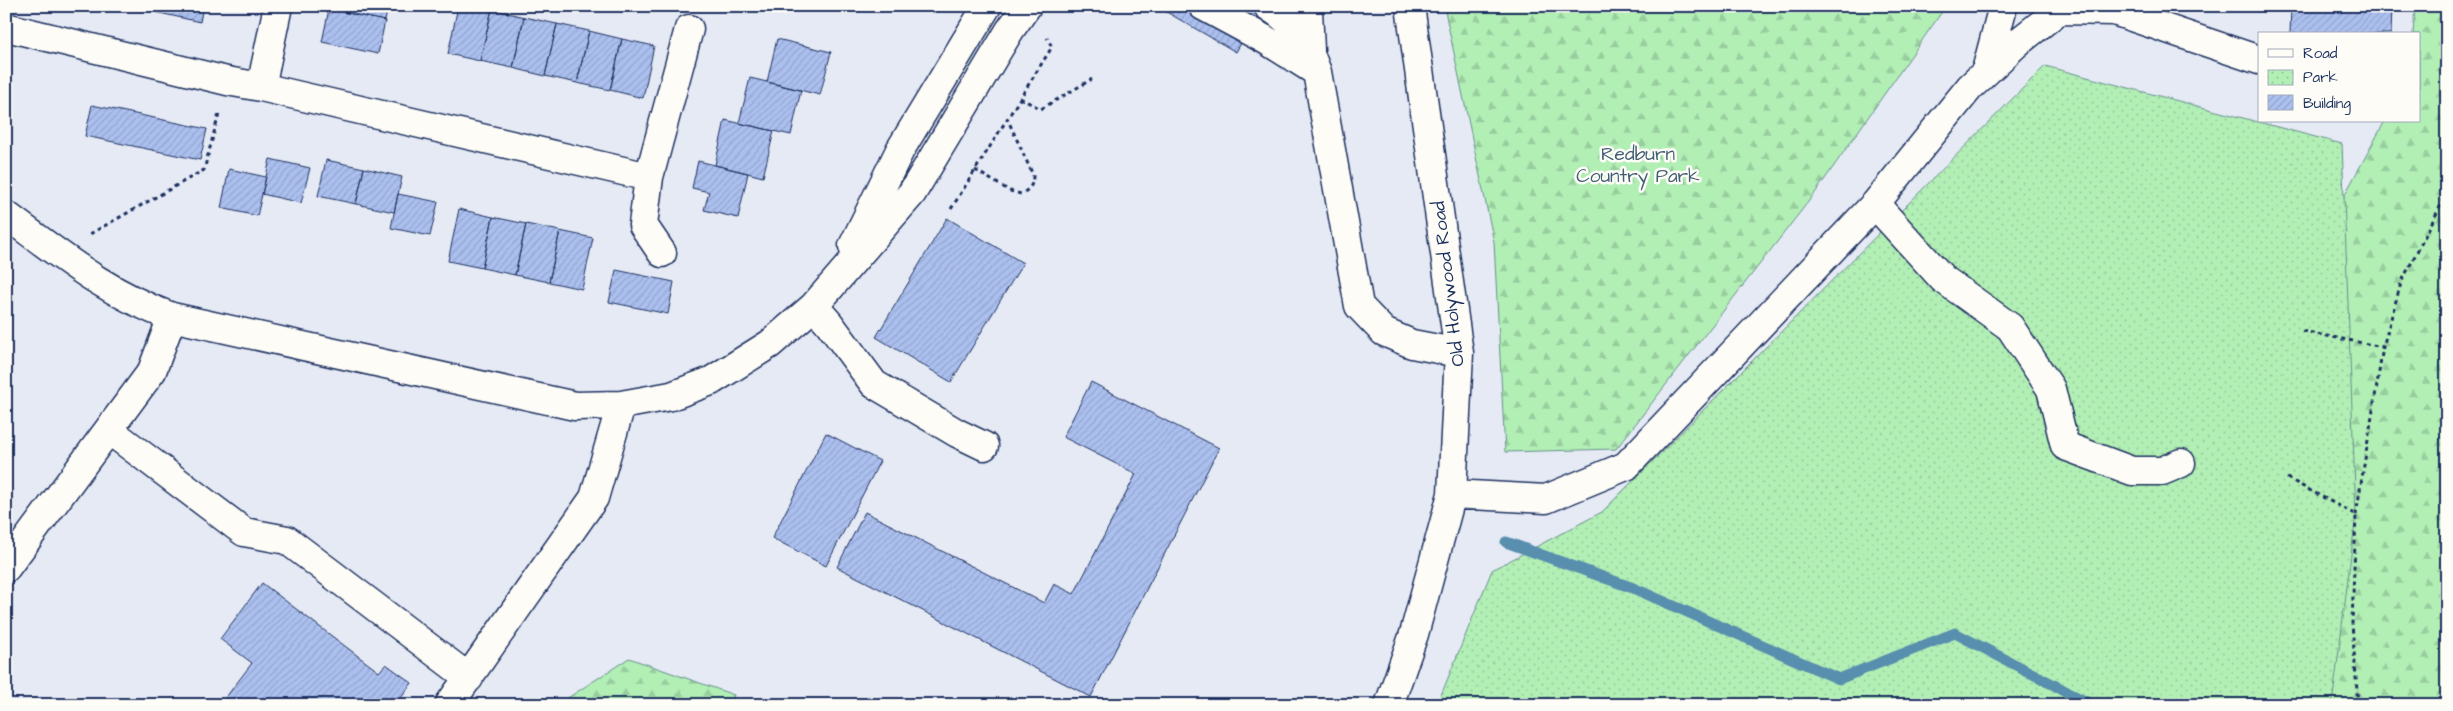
<svg xmlns="http://www.w3.org/2000/svg" width="2453" height="711" viewBox="0 0 2453 711" font-family="'Architects Daughter',sans-serif">
<defs>
<pattern id="forest-firs" width="22" height="20" patternUnits="userSpaceOnUse" patternTransform="scale(1.25)"><rect width="22" height="20" fill="#b2efb5"/><path d="M5 1l3.5 6h-7zM16 11l3.5 6h-7z" fill="#98cd9e"/></pattern>
<pattern id="park-dots" width="8" height="8" patternUnits="userSpaceOnUse" patternTransform="scale(1.25)"><rect width="8" height="8" fill="#b2efb5"/><path d="M2 2h.1M6 6h.1" fill="none" stroke="#98cd9e" stroke-width="1.8" stroke-linecap="round"/></pattern>
<pattern id="building-hatch" width="6" height="6" patternUnits="userSpaceOnUse" patternTransform="scale(1.25)"><rect width="6" height="6" fill="#acc0ef"/><path d="M-1 1l2-2M0 6l6-6M5 7l2-2" fill="none" stroke="#93a5cf"/></pattern>
</defs>
<rect width="100%" height="100%" fill="#e5eaf5"/>
<filter id="ink" filterUnits="userSpaceOnUse"><feTurbulence type="fractalNoise" baseFrequency=".02" numOctaves="2"/><feDisplacementMap in="SourceGraphic" scale="10" xChannelSelector="R" yChannelSelector="G"/><feConvolveMatrix kernelMatrix="1 2 1 2 8 2 1 2 1" color-interpolation-filters="sRGB"/></filter>
<g filter="url(#ink)">
<path fill="url(#forest-firs)" stroke="#668f8a" d="M 1444,6 L 1946,6 L 1815,193 L 1616,449 L 1505,452 L 1494,242 Z
M 2415,6 L 2447,6 L 2447,705 L 2313,705 L 2332,218 L 2385,121 L 2419,121 L 2419,34 L 2413,34 Z
M 629,658 L 734,695 L 731,705 L 557,705 Z"/>
<path fill="url(#park-dots)" stroke="#668f8a" d="M 2045,66 L 2342,144 L 2356,515 L 2332,705 L 1437,705 L 1492,570 L 1602,512 Z"/>
<g fill="none" stroke-linecap="round" stroke-linejoin="round">
<path stroke="#598eae" stroke-width="11" d="M 1506,542 L 1633,588 L 1839,679 L 1955,633 L 2092,705"/>
</g>
<path fill="url(#building-hatch)" stroke="#1b2f5e" d="M 63,6 L 93,6 L 92,12 Z
M 128,6 L 203,6 L 200,22 Z
M 330,6 L 388,6 L 385,21 L 329,9 Z
M 458,6 L 479,6 L 492,9 L 480,61 L 448,54 Z
M 1156,6 L 1262,6 L 1236,52 Z
M 2291,6 L 2392,6 L 2391,34 L 2290,34 Z
M 329,9 L 385,21 L 378,54 L 322,42 Z
M 492,9 L 524,17 L 513,68 L 480,61 Z
M 524,17 L 557,24 L 545,76 L 513,68 Z
M 557,24 L 589,31 L 577,83 L 545,76 Z
M 589,31 L 622,39 L 610,90 L 577,83 Z
M 622,39 L 654,46 L 643,98 L 610,90 Z
M 777,39 L 831,52 L 820,95 L 767,82 Z
M 750,78 L 801,90 L 791,135 L 739,123 Z
M 92,105 L 207,129 L 200,160 L 85,136 Z
M 725,120 L 774,131 L 763,177 L 715,165 Z
M 270,159 L 310,168 L 301,203 L 262,194 Z
M 326,160 L 364,168 L 356,204 L 318,196 Z
M 698,161 L 748,173 L 738,218 L 704,210 L 709,192 L 692,188 Z
M 364,168 L 402,177 L 394,212 L 356,204 Z
M 229,169 L 266,177 L 257,216 L 221,208 Z
M 398,194 L 438,202 L 430,236 L 391,228 Z
M 459,209 L 493,217 L 482,268 L 448,261 Z
M 493,217 L 526,224 L 515,275 L 482,268 Z
M 947,218 L 1023,263 L 951,382 L 876,337 Z
M 526,224 L 560,231 L 549,282 L 515,275 Z
M 560,231 L 593,238 L 582,289 L 549,282 Z
M 616,270 L 674,282 L 668,314 L 609,302 Z
M 1091,382 L 1219,448 L 1091,697 L 837,567 L 865,512 L 1044,603 L 1054,584 L 1074,594 L 1136,474 L 1063,437 Z
M 826,433 L 880,461 L 826,566 L 772,538 Z
M 262,583 L 379,672 L 386,664 L 412,683 L 396,705 L 220,705 L 252,663 L 220,639 Z"/>
<g fill="none" stroke-linecap="round" stroke-linejoin="round">
<defs>
<path id="minor" d="M 1203,6 L 1266,40 L 1317,72
M 1268,6 C 1294,21 1307,44 1317,72 L 1359,306 L 1384,332 L 1412,344 L 1459,353
M 1305,6 L 1308,11 L 1310,50
M 6,27 L 227,81 L 261,87 L 649,177
M 1986,71 L 2003,6
M 261,87 L 278,6
M 1875,204 L 1943,279 L 2010,327 L 2051,389 L 2065,446 L 2132,471 L 2162,471 L 2181,463
M 6,215 C 62,256 106,293 172,317 L 575,406 L 621,405 L 671,396 L 711,381 L 770,344 L 814,306 L 912,193 L 1010,30 L 1027,6
M 853,246 L 900,150 L 987,6
M 662,253 L 643,225 L 649,177 L 689,29
M 814,306 L 829,323 L 874,384 L 957,433 L 984,446
M 109,430 L 244,532 L 287,540 L 469,678
M 1452,494 L 1546,499 L 1626,466 L 1875,204 L 1970,87 L 2017,43 L 2059,10 L 2114,11 L 2259,60
M 6,568 L 152,371 L 172,317
M 449,705 L 594,498 L 621,405
M 1389,705 L 1414,634 L 1452,494 L 1459,353 L 1410,6"/>
</defs>
<use href="#minor" stroke="#1b2f5e" stroke-width="31"/>
<path stroke="#1b2f5e" stroke-width="3" stroke-dasharray="4 4" stroke-linecap="butt" d="M 1020,98 L 1041,109 L 1092,79
M 975,170 L 1010,191 L 1021,194 C 1030,189 1033,185 1033,175 L 1007,118
M 951,209 L 1052,47 L 1047,38
M 90,234 L 204,170 L 219,114
M 2302,331 L 2383,347 L 2401,283 L 2447,193
M 2287,478 L 2356,515 L 2352,623 L 2358,705
M 2356,515 L 2383,347"/>
<use href="#minor" stroke="#fdfcf7" stroke-width="28"/>
</g>
</g>
<g text-anchor="middle" stroke-width="5" stroke-linejoin="round" paint-order="stroke">
<g font-size="19" fill="#415f74" stroke="#fdfcf7">
<text x="1638" y="160">Redburn<tspan x="1638" dy="22">Country Park</tspan></text>
</g>
<g font-size="19" fill="#1b2f5e" stroke="#fdfcf7">
<text transform="translate(1447 284) rotate(-97)" y="7">Old Holywood Road</text>
</g>
</g>
<rect width="2453" height="711" fill="none" stroke="#fdfcf7" stroke-width="25"/>
<rect x="12" y="12" width="2428" height="686" fill="none" stroke="#1b2f5e" stroke-width="2" filter="url(#ink)"/>
<rect x="2258" y="32" width="162" height="90" fill="#fdfcf7" stroke="#a3aaba"/>
<rect x="2268" y="49" width="25" height="8" fill="#fdfcf7" stroke="#a3aaba"/>
<text x="2303" y="58" font-size="15" fill="#1b2f5e">Road</text>
<rect x="2268" y="70" width="25" height="15" fill="url(#park-dots)" stroke="#a3aaba"/>
<text x="2303" y="82" font-size="15" fill="#1b2f5e">Park</text>
<rect x="2268" y="95" width="25" height="15" fill="url(#building-hatch)" stroke="#a3aaba"/>
<text x="2303" y="108" font-size="15" fill="#1b2f5e">Building</text>
</svg>
